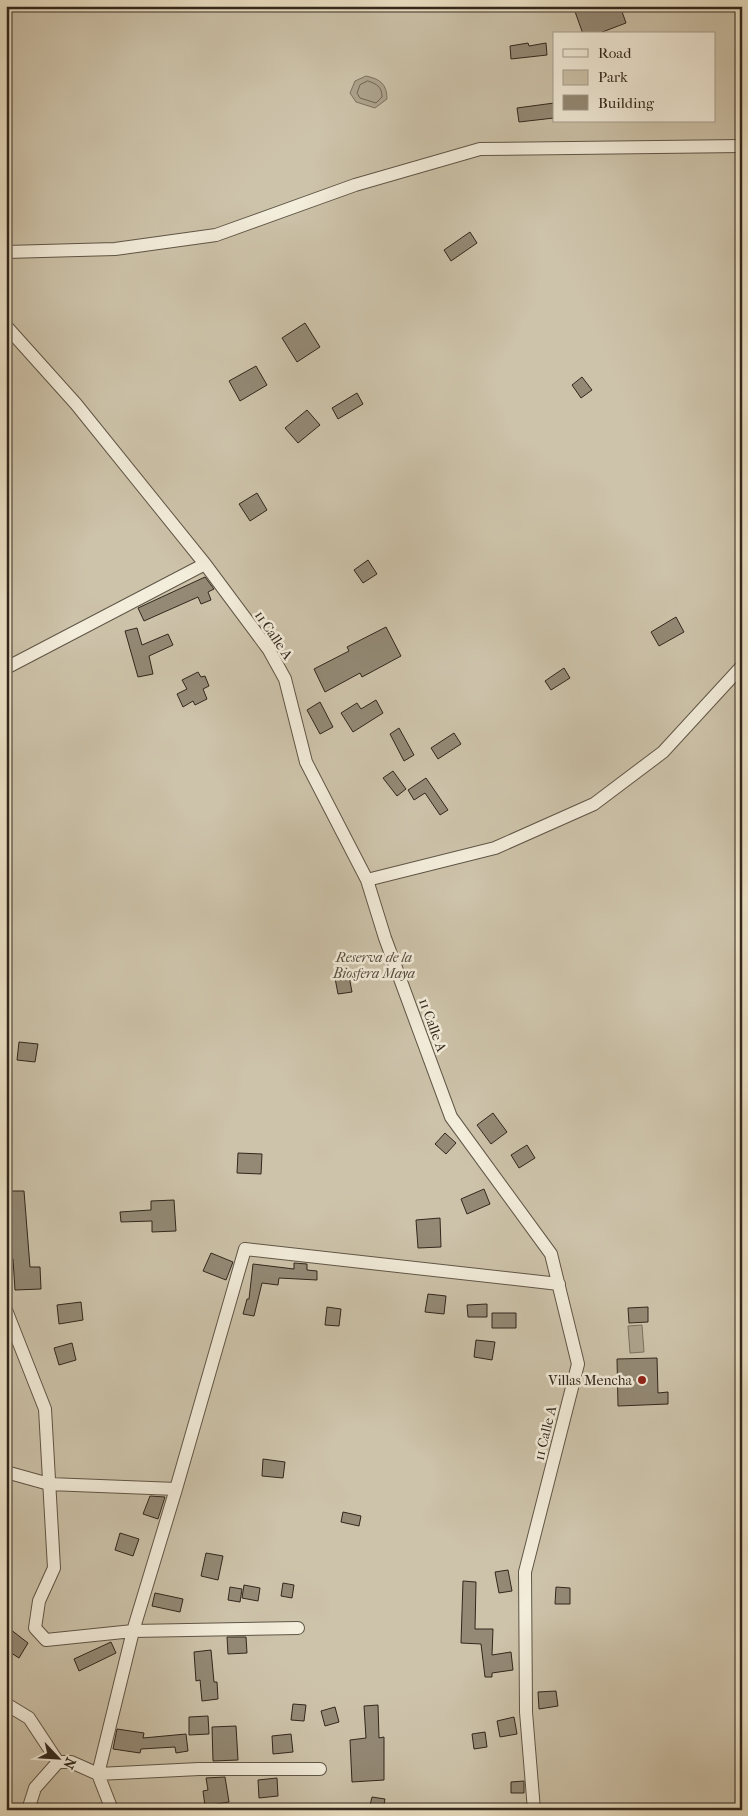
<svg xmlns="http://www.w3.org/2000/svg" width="748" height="1816" viewBox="0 0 748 1816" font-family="'IM FELL French Canon',serif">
<rect width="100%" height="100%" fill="#ede3c7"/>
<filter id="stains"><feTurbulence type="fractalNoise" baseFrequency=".004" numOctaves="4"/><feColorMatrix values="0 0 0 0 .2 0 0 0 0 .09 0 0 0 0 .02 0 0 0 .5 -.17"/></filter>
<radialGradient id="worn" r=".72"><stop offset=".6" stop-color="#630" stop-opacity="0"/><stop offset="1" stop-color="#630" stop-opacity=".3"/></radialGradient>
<path fill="#cdc3aa" stroke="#7f7563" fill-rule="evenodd" d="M 6,6 L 742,6 L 742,1810 L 6,1810 ZM 554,34 L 714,34 L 714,121 L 554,121 Z"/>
<path fill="#ada38d" stroke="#7b7160" d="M 366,76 C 380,79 387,84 387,99 L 375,108 L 356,102 L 350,93 L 355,81 Z
M 642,1325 L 644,1352 L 630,1353 L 628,1326 Z"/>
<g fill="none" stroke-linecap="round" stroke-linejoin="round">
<path stroke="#6f6554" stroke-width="1" d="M 368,81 C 377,84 382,87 382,97 L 376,103 L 360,98 L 357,93 L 360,85 Z"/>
</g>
<path fill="#938975" stroke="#31271c" d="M 573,6 L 620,6 L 626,23 L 597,34 L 583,34 Z
M 528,43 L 529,46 L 546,43 L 547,55 L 511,59 L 510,46 Z
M 554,103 L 554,118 L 519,122 L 517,108 Z
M 470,232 L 477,243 L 451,261 L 444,250 Z
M 305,323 L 320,347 L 297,362 L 282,338 Z
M 256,366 L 267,385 L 240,401 L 229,381 Z
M 582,377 L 592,390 L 581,398 L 572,385 Z
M 357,393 L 363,404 L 338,419 L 332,408 Z
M 307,410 L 320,425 L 298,443 L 285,428 Z
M 257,493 L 267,510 L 250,521 L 239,504 Z
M 368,560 L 377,574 L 363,583 L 354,570 Z
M 205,577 L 214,589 L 208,592 L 211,600 L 201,604 L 198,597 L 144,621 L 138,608 Z
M 676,617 L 684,632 L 659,646 L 651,632 Z
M 386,627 L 401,656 L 362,677 L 360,673 L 325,692 L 314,669 L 349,651 L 347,647 Z
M 137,628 L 142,645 L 168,634 L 173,645 L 149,656 L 153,674 L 138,677 L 125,631 Z
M 564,668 L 570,678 L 551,690 L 545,681 Z
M 198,672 L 201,677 L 205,676 L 209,686 L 203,689 L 207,699 L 195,705 L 193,701 L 183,707 L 177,694 L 187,689 L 182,680 Z
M 376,700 L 383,713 L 353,732 L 341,713 L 357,703 L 361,709 Z
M 320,702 L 333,727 L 320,734 L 307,710 Z
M 399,728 L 414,755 L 404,761 L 390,734 Z
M 454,733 L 461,744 L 438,759 L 431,748 Z
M 393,771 L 406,789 L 397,796 L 383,778 Z
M 426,778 L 448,810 L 440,815 L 425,793 L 414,800 L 408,790 Z
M 349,976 L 352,992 L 338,994 L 335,978 Z
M 19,1042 L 38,1044 L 35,1062 L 17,1060 Z
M 493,1113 L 507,1132 L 491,1144 L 477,1125 Z
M 445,1133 L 456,1143 L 446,1154 L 435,1144 Z
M 527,1145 L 535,1158 L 519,1168 L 511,1155 Z
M 238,1153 L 262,1154 L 261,1174 L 237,1173 Z
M 484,1189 L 490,1204 L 467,1214 L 461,1199 Z
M 8,1191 L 24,1191 L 30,1267 L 40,1267 L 41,1289 L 15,1290 L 13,1259 L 10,1259 L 6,1219 Z
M 174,1200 L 176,1231 L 152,1232 L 152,1221 L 121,1222 L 120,1212 L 151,1210 L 151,1201 Z
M 440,1218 L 441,1247 L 418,1248 L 416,1220 Z
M 211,1253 L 233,1262 L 226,1280 L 203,1271 Z
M 294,1263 L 307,1264 L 307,1270 L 317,1271 L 317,1280 L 279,1278 L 278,1285 L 262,1283 L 254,1316 L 243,1314 L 247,1299 L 249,1299 L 253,1264 L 294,1269 Z
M 428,1294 L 446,1296 L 444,1314 L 425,1312 Z
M 81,1302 L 83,1320 L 59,1324 L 57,1305 Z
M 487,1304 L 487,1317 L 468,1317 L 467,1305 Z
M 327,1307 L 341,1309 L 339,1326 L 325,1325 Z
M 648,1307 L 648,1322 L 629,1323 L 628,1308 Z
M 492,1313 L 516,1313 L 516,1328 L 492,1328 Z
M 476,1340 L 495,1342 L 492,1360 L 474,1357 Z
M 72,1343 L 76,1360 L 59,1365 L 54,1348 Z
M 657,1358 L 658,1393 L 668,1392 L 668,1404 L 618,1406 L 617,1359 Z
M 263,1459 L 285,1462 L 283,1478 L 262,1476 Z
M 150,1496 L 165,1497 L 158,1519 L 143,1514 Z
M 343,1512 L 361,1516 L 359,1526 L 341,1522 Z
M 120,1533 L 139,1539 L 133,1556 L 115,1550 Z
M 206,1553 L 223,1556 L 218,1580 L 201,1576 Z
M 508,1570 L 512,1591 L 499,1593 L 495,1572 Z
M 463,1581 L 476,1582 L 475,1629 L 493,1629 L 492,1655 L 511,1652 L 513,1670 L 492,1673 L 492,1677 L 485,1677 L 481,1644 L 461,1643 Z
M 283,1583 L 294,1585 L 292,1598 L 281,1596 Z
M 244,1585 L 260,1588 L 258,1601 L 242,1598 Z
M 230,1587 L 242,1589 L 240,1602 L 228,1600 Z
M 556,1587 L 570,1588 L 570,1604 L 555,1604 Z
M 155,1593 L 183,1599 L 180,1612 L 152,1606 Z
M 6,1626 L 28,1643 L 19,1658 L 8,1651 L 6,1655 Z
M 227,1637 L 246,1637 L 247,1653 L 228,1654 Z
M 111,1642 L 116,1653 L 79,1671 L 74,1659 Z
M 211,1650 L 214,1682 L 217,1682 L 218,1699 L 202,1701 L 200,1680 L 196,1681 L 194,1652 Z
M 556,1691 L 558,1706 L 539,1709 L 538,1692 Z
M 293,1704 L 306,1705 L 304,1721 L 291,1720 Z
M 378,1705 L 379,1738 L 384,1737 L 384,1780 L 352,1782 L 350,1740 L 366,1738 L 364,1706 Z
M 335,1707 L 339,1722 L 325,1726 L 321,1711 Z
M 208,1716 L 209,1734 L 189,1735 L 189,1717 Z
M 514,1717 L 517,1734 L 500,1737 L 497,1721 Z
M 236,1726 L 238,1760 L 213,1761 L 212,1727 Z
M 117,1729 L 144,1733 L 143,1738 L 186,1734 L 188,1751 L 176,1753 L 175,1747 L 141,1749 L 140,1753 L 113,1749 Z
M 485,1732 L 487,1747 L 474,1749 L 472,1734 Z
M 291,1734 L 293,1752 L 273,1754 L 272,1736 Z
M 225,1777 L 229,1802 L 205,1806 L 203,1791 L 208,1790 L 206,1778 Z
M 277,1778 L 278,1796 L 259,1798 L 258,1780 Z
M 524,1781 L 524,1793 L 511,1793 L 511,1782 Z
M 372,1797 L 385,1799 L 383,1810 L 369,1809 Z"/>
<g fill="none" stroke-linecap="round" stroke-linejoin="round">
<defs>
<path id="minor" d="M 6,252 L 115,249 L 216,235 L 355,185 L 480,149 L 742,146
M 6,326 L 76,404 L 205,564 L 269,650 L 285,679 L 306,762 L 367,880 L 385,938 L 451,1117 L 551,1254 L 578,1364 L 525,1572 L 526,1712 L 534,1810
M 6,668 L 205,564
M 367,880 L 495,848 L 594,804 L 663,752 L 742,666
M 6,1310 L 45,1409 L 54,1568 L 39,1601 L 35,1628 L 46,1640 L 133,1631 L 298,1628
M 6,1472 L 49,1484 L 176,1489
M 6,1704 L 29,1718 L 58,1762
M 98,1774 L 133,1631 L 176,1489 L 245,1249 L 559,1284
M 98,1774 L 112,1810
M 28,1810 L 35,1788 L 58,1762 L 71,1762 L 98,1774 L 199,1769 L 320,1769"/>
</defs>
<use href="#minor" stroke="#605647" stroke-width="14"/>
<use href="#minor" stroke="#f3eddb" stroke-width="12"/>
</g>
<circle fill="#8f2418" stroke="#f3eddb" stroke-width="2" cx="642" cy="1380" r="5"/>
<g text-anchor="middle" stroke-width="5" stroke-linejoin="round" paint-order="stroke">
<g font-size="14" fill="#31271c" stroke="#f3eddb">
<text transform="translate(274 635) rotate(56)" y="5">11 Calle A</text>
<text transform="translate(433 1025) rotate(70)" y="5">11 Calle A</text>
<text transform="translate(545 1433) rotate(-76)" y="5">11 Calle A</text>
</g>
<g font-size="14" font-style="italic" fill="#584e40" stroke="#f3eddb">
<text x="374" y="962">Reserva de la<tspan x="374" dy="16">Biosfera Maya</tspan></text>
</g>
<g font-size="14" fill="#31271c" stroke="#f3eddb" text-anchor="end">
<text x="632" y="1385">Villas Mencha</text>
</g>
</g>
<rect width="748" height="1816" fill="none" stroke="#ede3c7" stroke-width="25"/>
<rect x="8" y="8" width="733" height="1801" fill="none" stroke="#31271c" stroke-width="2.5"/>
<rect x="12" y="12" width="723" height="1791" fill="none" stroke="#31271c"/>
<rect x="553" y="32" width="162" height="90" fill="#f3eddb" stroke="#a59e8f"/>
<rect x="563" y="49" width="25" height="8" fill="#f3eddb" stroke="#a59e8f"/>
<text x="598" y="58" font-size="15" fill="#31271c">Road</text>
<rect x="563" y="70" width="25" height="15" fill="#cdc3aa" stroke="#a59e8f"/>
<text x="598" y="82" font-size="15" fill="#31271c">Park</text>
<rect x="563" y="95" width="25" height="15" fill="#938975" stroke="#a59e8f"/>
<text x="598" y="108" font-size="15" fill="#31271c">Building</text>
<g transform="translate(58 1758) rotate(115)" stroke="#f3eddb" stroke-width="4" paint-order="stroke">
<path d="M0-4L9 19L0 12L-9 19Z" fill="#31271c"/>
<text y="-8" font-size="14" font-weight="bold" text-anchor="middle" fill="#31271c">N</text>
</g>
<rect width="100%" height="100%" filter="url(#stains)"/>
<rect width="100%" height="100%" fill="url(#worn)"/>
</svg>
